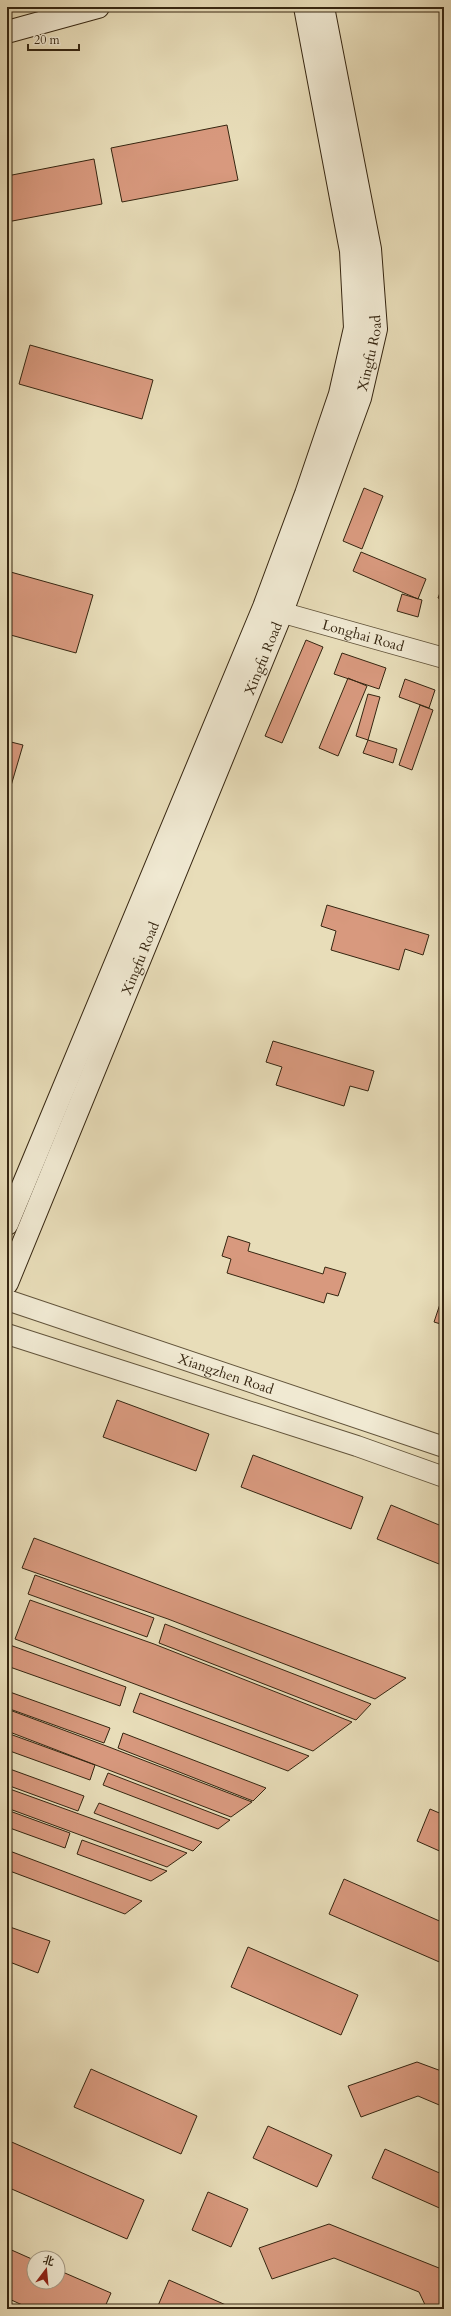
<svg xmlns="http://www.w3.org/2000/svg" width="451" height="2316" viewBox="0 0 451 2316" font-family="Cardo,'Noto Serif SC',serif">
<rect width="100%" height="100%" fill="#e8ddb9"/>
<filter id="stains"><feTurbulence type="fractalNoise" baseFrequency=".005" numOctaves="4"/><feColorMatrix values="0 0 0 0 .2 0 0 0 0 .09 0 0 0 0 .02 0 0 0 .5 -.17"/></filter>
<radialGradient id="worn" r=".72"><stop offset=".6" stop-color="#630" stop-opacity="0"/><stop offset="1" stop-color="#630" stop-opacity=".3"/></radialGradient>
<path fill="#d8997e" stroke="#362611" d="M 227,125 L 238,180 L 122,202 L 111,148 Z
M 94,159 L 102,204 L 7,222 L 7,176 Z
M 30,345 L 153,380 L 142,419 L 19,384 Z
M 364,488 L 383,496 L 362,549 L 343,541 Z
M 361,552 L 426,579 L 418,599 L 353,571 Z
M 7,571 L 93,595 L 76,653 L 7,634 Z
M 444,582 L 444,600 L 438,598 Z
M 402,594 L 422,600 L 418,617 L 397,611 Z
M 306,640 L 323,647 L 282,743 L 265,736 Z
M 342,653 L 386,668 L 379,689 L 334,674 Z
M 348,678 L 367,686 L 338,756 L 319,748 Z
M 405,679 L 435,690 L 429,708 L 399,697 Z
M 368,694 L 380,697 L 368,740 L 356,736 Z
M 420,705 L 433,710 L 412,770 L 399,765 Z
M 368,740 L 397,749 L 393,763 L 363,753 Z
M 7,741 L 23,745 L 8,796 L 7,796 Z
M 327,905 L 429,935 L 423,955 L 405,949 L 399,970 L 331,950 L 336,931 L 321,926 Z
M 273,1041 L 374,1071 L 368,1091 L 350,1086 L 344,1106 L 276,1085 L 282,1067 L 266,1062 Z
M 228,1236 L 250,1243 L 248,1251 L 323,1274 L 325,1267 L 346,1273 L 338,1296 L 327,1293 L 324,1303 L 227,1273 L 231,1259 L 222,1256 Z
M 441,1301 L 444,1302 L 444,1325 L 434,1322 Z
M 117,1400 L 209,1434 L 196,1471 L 103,1437 Z
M 253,1455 L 363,1497 L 351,1529 L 241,1487 Z
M 391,1505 L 444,1527 L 444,1566 L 377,1539 Z
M 34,1538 L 406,1678 L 375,1699 L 168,1619 L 22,1568 Z
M 35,1575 L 154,1618 L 147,1637 L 28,1594 Z
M 30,1600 L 154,1644 L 352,1722 L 313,1751 L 15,1639 Z
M 165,1624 L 371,1704 L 356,1720 L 159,1643 Z
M 7,1644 L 126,1687 L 120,1706 L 7,1666 Z
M 7,1691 L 110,1728 L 104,1743 L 7,1708 Z
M 140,1693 L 309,1756 L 288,1771 L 133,1712 Z
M 7,1709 L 109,1747 L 252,1802 L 231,1817 L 7,1731 Z
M 7,1733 L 95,1765 L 90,1780 L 7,1750 Z
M 123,1733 L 266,1788 L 253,1801 L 118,1748 Z
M 7,1768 L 84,1796 L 78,1811 L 7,1785 Z
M 108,1773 L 230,1820 L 218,1829 L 103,1785 Z
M 7,1788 L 187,1853 L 167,1867 L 7,1808 Z
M 99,1803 L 202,1842 L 193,1851 L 94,1813 Z
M 430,1809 L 444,1815 L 444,1853 L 417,1841 Z
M 7,1810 L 70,1833 L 65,1848 L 7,1827 Z
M 82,1840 L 167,1871 L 151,1881 L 77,1854 Z
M 7,1850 L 142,1901 L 125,1914 L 7,1870 Z
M 344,1879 L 444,1923 L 444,1964 L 329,1914 Z
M 7,1926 L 50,1941 L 38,1973 L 7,1961 Z
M 248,1947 L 358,1995 L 341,2035 L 231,1987 Z
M 417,2062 L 444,2072 L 444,2107 L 418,2096 L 361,2117 L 348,2086 Z
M 91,2069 L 197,2116 L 181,2154 L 74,2107 Z
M 268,2126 L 332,2155 L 317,2187 L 253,2158 Z
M 7,2140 L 144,2200 L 127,2239 L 7,2187 Z
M 385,2149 L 444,2175 L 444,2210 L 372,2178 Z
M 208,2192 L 248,2209 L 231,2247 L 192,2230 Z
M 329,2224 L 444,2270 L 444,2309 L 427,2309 L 419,2292 L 334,2258 L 272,2279 L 259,2248 Z
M 7,2248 L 34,2260 L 34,2282 L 58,2282 L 58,2270 L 111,2293 L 104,2309 L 31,2309 L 7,2298 Z
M 169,2280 L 235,2309 L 157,2308 Z
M 275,2305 L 287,2309 L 273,2309 Z"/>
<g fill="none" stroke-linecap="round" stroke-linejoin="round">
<defs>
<g id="tertiary">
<path id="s1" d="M 266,608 L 444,658"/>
<path id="s2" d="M 7,1300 L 444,1447"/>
<path d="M 7,1334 L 357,1446 L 444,1477"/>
</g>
<g id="secondary">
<path d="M 7,32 L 98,7"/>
<path d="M 7,1224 L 264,607 L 306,494 L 340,394 L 355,328 L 351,251 L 305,7"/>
<path id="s3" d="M 7,1283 L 282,612 L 360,398 L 376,329 L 370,249 L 323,7"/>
</g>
</defs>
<use href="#tertiary" stroke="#62543b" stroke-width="22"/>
<use href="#secondary" stroke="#362611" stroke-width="24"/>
<use href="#tertiary" stroke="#f0e9d2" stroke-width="20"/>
<use href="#secondary" stroke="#f0e9d2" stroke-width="22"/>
</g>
<g text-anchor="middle" stroke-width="3.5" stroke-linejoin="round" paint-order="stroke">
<g font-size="14" fill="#362611" stroke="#f0e9d2">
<text dy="5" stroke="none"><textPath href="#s3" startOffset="999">Xingfu Road</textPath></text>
<text dy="5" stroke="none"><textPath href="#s1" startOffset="101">Longhai Road</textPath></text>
<text dy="5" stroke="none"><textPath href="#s3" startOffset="675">Xingfu Road</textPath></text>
<text dy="5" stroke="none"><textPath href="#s3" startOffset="351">Xingfu Road</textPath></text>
<text dy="5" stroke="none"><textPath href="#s2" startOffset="231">Xiangzhen Road</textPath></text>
</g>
</g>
<rect width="451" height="2316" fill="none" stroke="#e8ddb9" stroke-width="24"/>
<rect x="8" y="8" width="435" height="2300" fill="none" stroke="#362611" stroke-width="2"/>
<rect x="12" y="12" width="427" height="2292" fill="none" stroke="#362611"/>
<g transform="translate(46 2270) rotate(16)"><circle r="19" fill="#f0e9d2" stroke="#a69b85"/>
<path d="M0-3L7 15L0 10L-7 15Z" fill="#8f2418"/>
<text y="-6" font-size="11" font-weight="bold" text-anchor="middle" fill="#362611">北</text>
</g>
<path d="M28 44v6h51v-6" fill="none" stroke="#362611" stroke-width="2"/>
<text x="34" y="44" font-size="12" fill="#362611" stroke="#f0e9d2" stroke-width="3" paint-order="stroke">20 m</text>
<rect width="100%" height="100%" filter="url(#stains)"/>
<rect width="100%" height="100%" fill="url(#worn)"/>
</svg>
